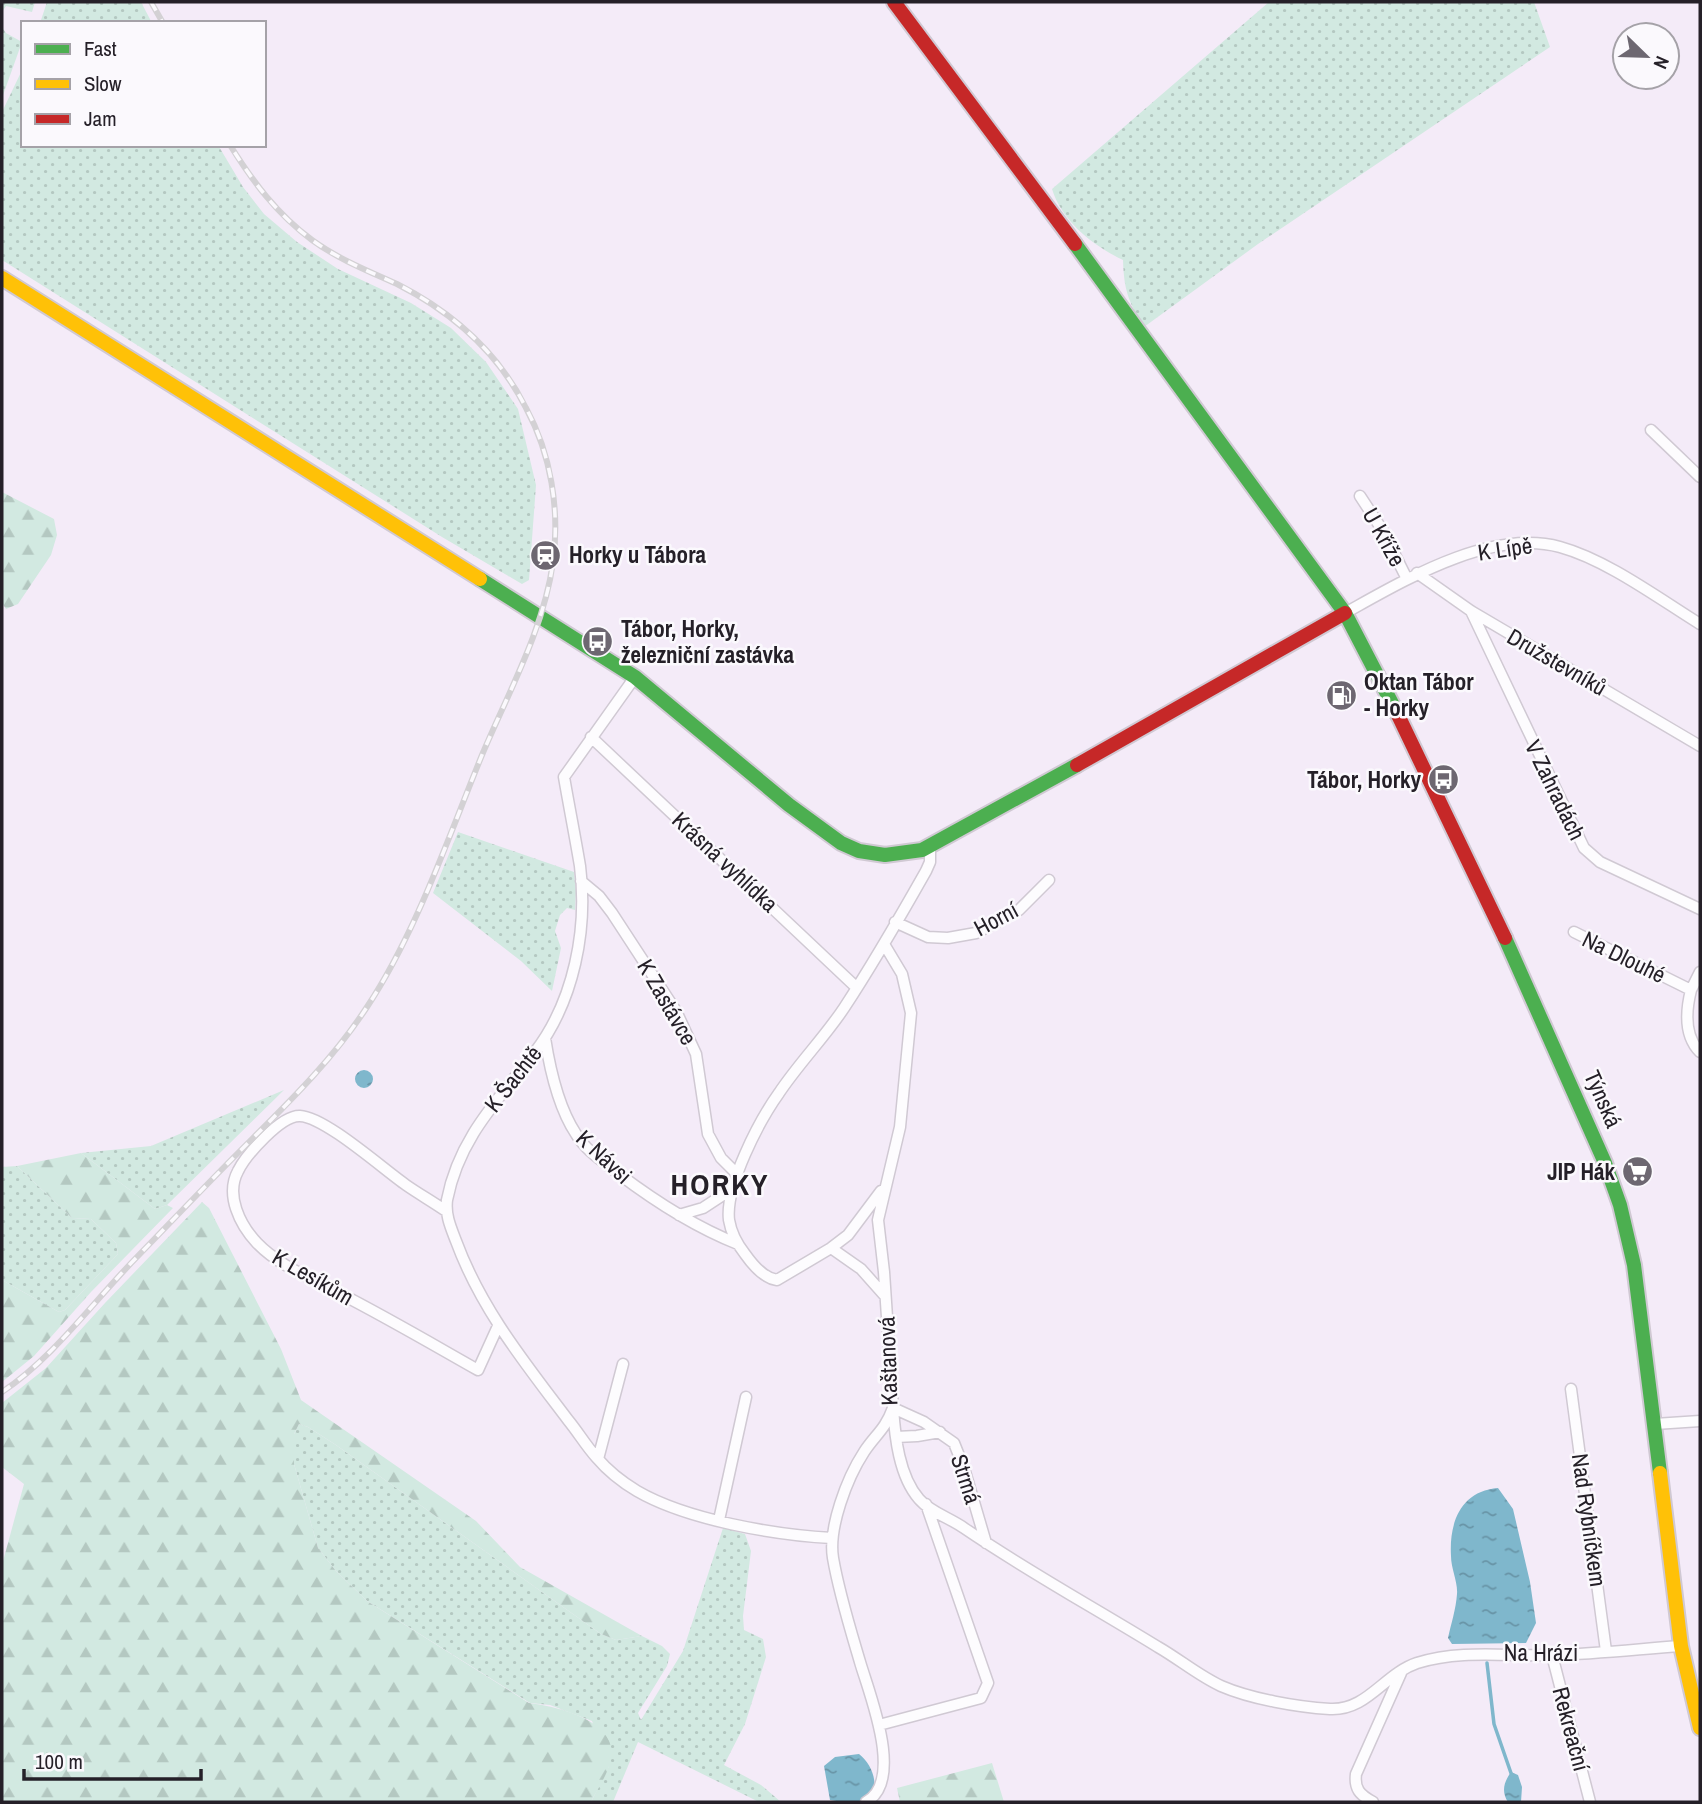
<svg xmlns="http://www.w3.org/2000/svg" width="1702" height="1804" viewBox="0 0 1702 1804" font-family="'Archivo Narrow',sans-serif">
<defs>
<pattern id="grass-dots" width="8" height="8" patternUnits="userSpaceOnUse" patternTransform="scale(1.75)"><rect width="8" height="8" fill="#d2e9e1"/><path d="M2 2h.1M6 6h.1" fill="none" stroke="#b4c8c1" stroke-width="1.8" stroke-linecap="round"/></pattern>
<pattern id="forest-firs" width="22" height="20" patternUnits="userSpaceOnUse" patternTransform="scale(1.75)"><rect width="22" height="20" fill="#d2e9e1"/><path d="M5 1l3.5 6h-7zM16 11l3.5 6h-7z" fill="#b4c8c1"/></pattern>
<pattern id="water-ripples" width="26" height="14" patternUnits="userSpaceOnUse" patternTransform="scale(1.75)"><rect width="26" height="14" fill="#7fb7cc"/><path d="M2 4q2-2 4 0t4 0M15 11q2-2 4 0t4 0" fill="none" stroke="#6894a6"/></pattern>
</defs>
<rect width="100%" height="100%" fill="#f4ebf8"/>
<path fill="url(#grass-dots)" d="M 2,2 L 35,2 L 32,12 L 6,6 L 2,12 Z
M 47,2 L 141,2 L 152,23 L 40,23 Z
M 1269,2 L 1534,2 L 1550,47 L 1258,244 L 1144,327 C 1128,301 1124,290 1123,260 C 1094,246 1062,222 1052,189 Z
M 2,27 L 6,33 L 22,42 L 2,98 Z
M 23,68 L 23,145 L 218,145 L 243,187 L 264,214 L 297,242 L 338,269 L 411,303 L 451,328 L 486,362 L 518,409 L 536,485 L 529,580 L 522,584 L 442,537 L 2,260 L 2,112 Z
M 458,832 L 574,872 L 576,891 L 575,910 L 567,908 L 560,915 L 555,931 L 561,948 L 552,991 L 521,961 L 433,893 Z
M 284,1090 L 167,1205 L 155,1209 L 81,1153 L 151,1146 Z
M 17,1166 L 72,1218 L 91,1219 L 116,1243 L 118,1254 L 65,1310 L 59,1312 L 2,1280 L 2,1167 Z
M 299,1424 L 308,1427 L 336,1445 L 601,1634 L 616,1640 L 642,1636 L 662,1646 L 670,1654 L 667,1666 L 638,1713 L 641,1720 L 683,1651 L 723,1528 L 745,1534 L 751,1551 L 743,1616 L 744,1630 L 763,1639 L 766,1657 L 745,1724 L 724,1765 L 761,1785 L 781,1802 L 759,1802 L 638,1742 L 613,1802 L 591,1802 L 609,1766 L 592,1721 L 550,1705 L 530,1703 L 367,1601 L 336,1571 L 318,1548 L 294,1464 L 294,1434 Z"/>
<path fill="url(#forest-firs)" d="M 2,492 L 54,519 L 57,535 L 51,555 L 18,604 L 6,609 L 2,603 Z
M 81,1153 L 155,1209 L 167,1205 L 173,1208 L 91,1292 L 34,1356 L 2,1382 L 2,1280 L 59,1312 L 65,1310 L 118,1254 L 116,1243 L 91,1219 L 72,1218 L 17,1166 Z
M 202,1202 L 209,1208 L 281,1349 L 301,1400 L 476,1521 L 520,1567 L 642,1636 L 616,1640 L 601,1634 L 336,1445 L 308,1427 L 299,1424 L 294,1434 L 294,1464 L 318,1548 L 336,1571 L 367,1601 L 529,1703 C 554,1706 606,1718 611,1747 C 615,1765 598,1787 591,1802 L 2,1802 L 2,1565 L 24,1484 L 2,1467 L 2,1403 L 46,1368 L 105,1303 Z
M 992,1763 L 1004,1802 L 900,1802 L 897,1788 Z"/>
<path fill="url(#water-ripples)" d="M355 1079a9 9 0 1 1 18 0a9 9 0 1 1-18 0Z
M 1498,1488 L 1513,1509 L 1530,1582 L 1536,1623 L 1526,1643 L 1452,1644 L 1448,1638 C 1451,1624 1456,1609 1457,1594 C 1458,1582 1451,1569 1451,1556 C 1449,1522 1461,1491 1498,1488 Z
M 859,1754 C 875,1766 884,1797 858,1802 C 849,1804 838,1801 830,1800 L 824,1766 L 835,1757 Z
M 1511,1772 L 1518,1775 L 1522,1787 L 1521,1802 L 1508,1802 C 1501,1791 1504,1782 1511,1772 Z"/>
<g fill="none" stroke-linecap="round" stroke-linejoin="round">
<path stroke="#7fb7cc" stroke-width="3.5" d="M 1487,1663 L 1494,1724 L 1512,1776"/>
<defs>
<path id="street" d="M 1651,430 L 1700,477
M 1360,496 L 1383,531 L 1407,579
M 1417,573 L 1471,611 L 1700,746
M 1471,611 L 1584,848 L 1600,862 L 1700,909
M 1345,613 C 1403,581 1490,528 1560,547 C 1607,560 1658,598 1700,624
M 635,677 L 564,777 C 569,806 575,836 580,866 C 588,929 574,1001 535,1052 C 498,1100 459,1138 447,1200 C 445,1215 451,1228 456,1241 C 481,1309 525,1363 568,1420 C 578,1432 586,1446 597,1458 C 608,1471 622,1482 637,1491 C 687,1520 775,1535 832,1538
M 591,737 L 857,988
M 581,881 L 599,896 L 612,913 L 676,1011 L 696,1054 L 708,1134 L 721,1158 L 738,1175
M 895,922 L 928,937 L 948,938 L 976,933 L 1019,910 L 1049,880
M 1574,932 L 1691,990 C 1686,1010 1684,1036 1700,1052
M 1691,990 L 1700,972
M 545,1038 C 550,1070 558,1107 576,1134 C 586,1151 604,1162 619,1174 C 656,1202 695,1227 738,1244
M 881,1191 L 848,1235 L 831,1248 L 777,1280 C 763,1278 752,1264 745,1254 C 737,1244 731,1232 729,1220 C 725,1186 759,1121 779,1093 C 799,1063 824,1038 844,1008 C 873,964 900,917 926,871 L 930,862 L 930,847
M 446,1211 C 433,1202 419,1194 406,1185 C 383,1169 325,1117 300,1116 C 281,1115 246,1155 238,1171 C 225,1195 240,1225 257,1243 C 279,1266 311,1278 339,1293 C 386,1317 432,1344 478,1370 L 498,1326
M 679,1215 L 703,1208 L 732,1189
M 831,1248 L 861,1269 L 885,1296
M 1571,1389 L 1606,1651
M 893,1408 C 895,1437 899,1476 919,1499 C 930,1512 950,1518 964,1528 C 1027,1571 1093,1607 1158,1647 C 1179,1659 1199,1676 1221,1686 C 1251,1699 1297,1707 1330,1709 C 1367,1711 1384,1674 1417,1663 C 1463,1649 1507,1657 1554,1655 C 1596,1654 1639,1649 1681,1646
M 893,1408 L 924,1422 L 954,1443 L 964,1468 L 986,1543
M 1655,1424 L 1700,1421
M 896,1437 L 917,1436 L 940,1432
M 598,1459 L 623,1364
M 719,1520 L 746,1397
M 1552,1655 L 1590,1802
M 879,1725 L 981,1698 L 988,1683 L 926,1504
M 866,1802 C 905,1781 869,1693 860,1662 C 850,1628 839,1593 833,1558 C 828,1528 847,1478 864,1452 C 875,1435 885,1430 893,1408 L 884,1272 L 878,1220 L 900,1127 L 911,1013 L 902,974 L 884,944
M 1373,1802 C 1360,1795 1354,1789 1356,1774 L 1401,1673"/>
<path id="fast" d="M 1075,244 L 1345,613 L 1398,715
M 480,579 L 635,677 L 789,805 L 841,843 L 859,851 L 885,855 L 922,850 L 1077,765
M 1505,938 L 1605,1163 L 1620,1205 L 1634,1265 L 1660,1473"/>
<path id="slow" d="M 2,278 L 480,579
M 1660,1473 L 1681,1646 L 1700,1728"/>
<path id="jam" d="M 894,2 L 1075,244
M 1398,715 L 1505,938
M 1077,765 L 1345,613"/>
</defs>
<use href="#street" stroke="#d0c9d3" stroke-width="13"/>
<use href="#fast" stroke="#d0c9d3" stroke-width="18"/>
<use href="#slow" stroke="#d0c9d3" stroke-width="18"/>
<use href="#jam" stroke="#d0c9d3" stroke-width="18"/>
<use href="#street" stroke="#fdfcfe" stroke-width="10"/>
<use href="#fast" stroke="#4caf50" stroke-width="14"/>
<use href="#slow" stroke="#ffc107" stroke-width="14"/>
<use href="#jam" stroke="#c62828" stroke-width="14"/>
<defs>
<path id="rail" d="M 151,2 L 163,23
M 2,1392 C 54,1357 92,1303 136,1258 C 171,1222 206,1185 241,1150 C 286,1105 332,1061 367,1007 C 416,933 448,838 482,755 C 508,693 544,629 553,562 C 560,510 551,454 526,408 C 498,352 452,312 397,284 C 368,271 338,259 312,240 C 277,214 253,182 230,145"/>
</defs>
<use href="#rail" stroke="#d3d1d4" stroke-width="6"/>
<use href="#rail" stroke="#fbf9fd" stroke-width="3.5" stroke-dasharray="10" stroke-linecap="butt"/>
</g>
<defs>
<symbol id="station-disc" viewBox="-11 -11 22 22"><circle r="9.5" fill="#6d6771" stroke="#fbf9fd"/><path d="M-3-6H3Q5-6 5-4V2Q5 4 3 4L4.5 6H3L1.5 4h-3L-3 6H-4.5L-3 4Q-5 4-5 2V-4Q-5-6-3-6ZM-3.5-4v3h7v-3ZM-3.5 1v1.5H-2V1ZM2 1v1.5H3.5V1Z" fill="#fff"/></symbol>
<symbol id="bus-disc" viewBox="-11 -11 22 22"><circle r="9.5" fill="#6d6771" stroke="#fbf9fd"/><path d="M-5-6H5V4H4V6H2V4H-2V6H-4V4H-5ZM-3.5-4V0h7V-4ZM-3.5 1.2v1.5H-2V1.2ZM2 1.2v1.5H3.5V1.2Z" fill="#fff"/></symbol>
<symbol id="fuel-disc" viewBox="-11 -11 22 22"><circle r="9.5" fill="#6d6771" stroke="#fbf9fd"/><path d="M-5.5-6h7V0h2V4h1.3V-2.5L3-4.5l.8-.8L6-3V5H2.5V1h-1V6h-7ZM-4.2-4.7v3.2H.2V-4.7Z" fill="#fff"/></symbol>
<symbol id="supermarket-disc" viewBox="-11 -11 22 22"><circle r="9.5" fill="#6d6771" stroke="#fbf9fd"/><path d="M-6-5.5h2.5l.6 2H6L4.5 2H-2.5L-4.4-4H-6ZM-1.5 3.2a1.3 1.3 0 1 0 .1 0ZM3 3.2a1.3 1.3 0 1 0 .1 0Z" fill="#fff"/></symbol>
</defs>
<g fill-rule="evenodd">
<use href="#station-disc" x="528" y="538" width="35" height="35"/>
<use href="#bus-disc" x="580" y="624" width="35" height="35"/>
<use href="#fuel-disc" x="1324" y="678" width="35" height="35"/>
<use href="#bus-disc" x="1426" y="762" width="35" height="35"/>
<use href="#supermarket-disc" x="1620" y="1154" width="35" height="35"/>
</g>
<g text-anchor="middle" stroke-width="5" stroke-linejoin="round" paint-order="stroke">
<g font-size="23" fill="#252028" stroke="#fbf9fd">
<text transform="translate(1384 537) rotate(61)" y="8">U Kříže</text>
<text transform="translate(1505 549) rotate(-8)" y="8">K Lípě</text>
<text transform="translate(1557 662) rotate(30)" y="8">Družstevníků</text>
<text transform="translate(1555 790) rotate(64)" y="8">V Zahradách</text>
<text transform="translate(725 862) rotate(43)" y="8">Krásná vyhlídka</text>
<text transform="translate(996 919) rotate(-28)" y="8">Horní</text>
<text transform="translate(1624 957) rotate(26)" y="8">Na Dlouhé</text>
<text transform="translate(667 1002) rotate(60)" y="8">K Zastávce</text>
<text transform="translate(513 1079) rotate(-52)" y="8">K Šachtě</text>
<text transform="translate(1603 1099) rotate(66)" y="8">Týnská</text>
<text transform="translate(604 1157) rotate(43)" y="8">K Návsi</text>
<text transform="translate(313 1277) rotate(30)" y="8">K Lesíkům</text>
<text transform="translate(888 1361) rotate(-92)" y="8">Kaštanová</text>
<text transform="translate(966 1479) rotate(72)" y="8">Strmá</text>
<text transform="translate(1589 1520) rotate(82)" y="8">Nad Rybníčkem</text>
<text x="1541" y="1661">Na Hrázi</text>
<text transform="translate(1571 1729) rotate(75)" y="8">Rekreační</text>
</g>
<g font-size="23" font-weight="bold" fill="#252028" stroke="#fbf9fd" text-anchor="start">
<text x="569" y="563">Horky u Tábora</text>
<text x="621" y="637">Tábor, Horky,<tspan x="621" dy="26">železniční zastávka</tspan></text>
<text x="1364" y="690">Oktan Tábor<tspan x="1364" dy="26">- Horky</tspan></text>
<text x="1421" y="788" text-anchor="end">Tábor, Horky</text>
<text x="1615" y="1180" text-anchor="end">JIP Hák</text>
</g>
<g font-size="30" font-weight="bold" letter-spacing="2" fill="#252028" stroke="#fbf9fd">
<text x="720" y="1195">HORKY</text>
</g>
</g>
<rect width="1702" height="1804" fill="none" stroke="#252028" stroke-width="7"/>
<rect x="21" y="21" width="245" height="126" fill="#fbf9fd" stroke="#a5a2a8" stroke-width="2"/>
<rect x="35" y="44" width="35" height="10" fill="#4caf50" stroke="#a5a2a8" stroke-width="2"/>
<text x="84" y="56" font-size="21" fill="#252028">Fast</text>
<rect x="35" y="79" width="35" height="10" fill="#ffc107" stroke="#a5a2a8" stroke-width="2"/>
<text x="84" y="91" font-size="21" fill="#252028">Slow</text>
<rect x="35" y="114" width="35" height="10" fill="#c62828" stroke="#a5a2a8" stroke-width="2"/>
<text x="84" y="126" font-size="21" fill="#252028">Jam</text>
<g transform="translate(1646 56) rotate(113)"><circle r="33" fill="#fbf9fd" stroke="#a5a2a8" stroke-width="2"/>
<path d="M0-5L12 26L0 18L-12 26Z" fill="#6d6771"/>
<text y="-10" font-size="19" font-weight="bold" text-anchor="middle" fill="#252028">N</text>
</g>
<path d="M24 1769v10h177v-10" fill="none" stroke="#252028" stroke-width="3.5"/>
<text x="35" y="1769" font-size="21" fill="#252028" stroke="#fbf9fd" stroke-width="5" paint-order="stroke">100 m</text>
</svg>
